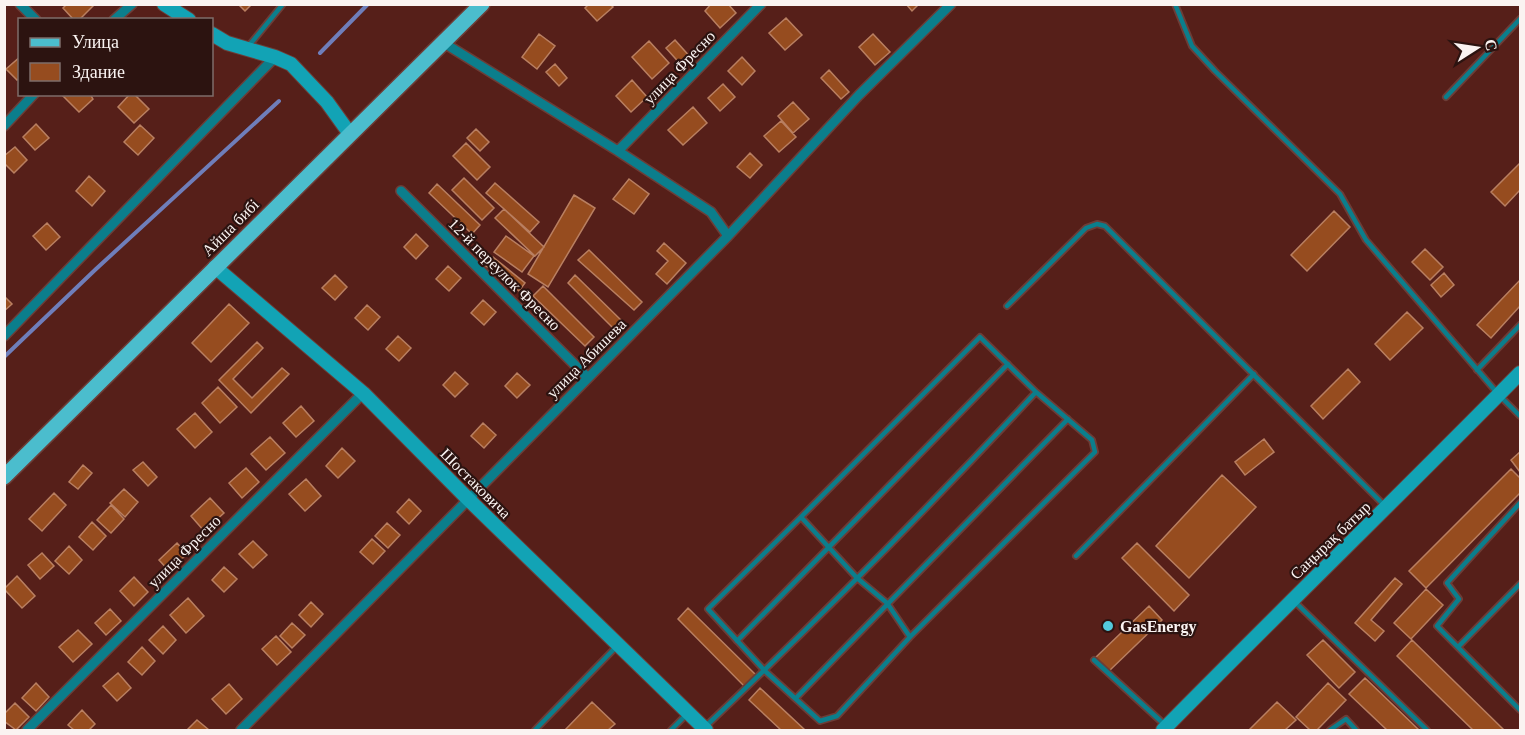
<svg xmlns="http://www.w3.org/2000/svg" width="1525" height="735" viewBox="0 0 1525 735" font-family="Georgia,serif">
<rect width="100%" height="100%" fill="#561f19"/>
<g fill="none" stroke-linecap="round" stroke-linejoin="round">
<path stroke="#6f7eba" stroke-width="4" d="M 320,53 L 368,4
M 4,357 L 96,269 L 279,101"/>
</g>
<path fill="#964c1f" stroke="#b97f61" stroke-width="1.5" d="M 67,4 L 95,4 L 79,20 L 74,20 L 63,8 Z
M 238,4 L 252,4 L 245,11 Z
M 589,4 L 610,4 L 613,7 L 597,21 L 585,8 Z
M 711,4 L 728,4 L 736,13 L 720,28 L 705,11 Z
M 906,4 L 919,4 L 912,11 Z
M 786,18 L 802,35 L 785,50 L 769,33 Z
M 539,34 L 555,46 L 537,69 L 522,57 Z
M 873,34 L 890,52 L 875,65 L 859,47 Z
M 675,40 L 692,59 L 683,67 L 666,48 Z
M 649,41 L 669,63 L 652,79 L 632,57 Z
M 20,57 L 20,78 L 17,80 L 6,69 Z
M 742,57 L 755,71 L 742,85 L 728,71 Z
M 555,64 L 567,78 L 559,86 L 546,72 Z
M 829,70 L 849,92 L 841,99 L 821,78 Z
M 632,80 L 647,97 L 631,112 L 616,96 Z
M 723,84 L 735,97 L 720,111 L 708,98 Z
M 65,94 L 90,94 L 93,99 L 79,112 L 63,96 Z
M 130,94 L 134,94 L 149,109 L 134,123 L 118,107 Z
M 793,102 L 809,119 L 793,133 L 778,116 Z
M 693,107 L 707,123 L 683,145 L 668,130 Z
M 781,121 L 796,137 L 779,152 L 764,136 Z
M 36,124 L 49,138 L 35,150 L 23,137 Z
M 140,125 L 154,138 L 138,155 L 124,142 Z
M 476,129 L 489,142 L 480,151 L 467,138 Z
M 466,143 L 490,167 L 477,180 L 453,156 Z
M 15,147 L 27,160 L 14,173 L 4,163 L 4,156 Z
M 750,153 L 762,165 L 750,178 L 737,167 Z
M 1520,163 L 1520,190 L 1505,206 L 1491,192 Z
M 89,176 L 105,191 L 92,206 L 76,191 Z
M 464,178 L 494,208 L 482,220 L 452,190 Z
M 629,179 L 649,194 L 634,214 L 613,199 Z
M 495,183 L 539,222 L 530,232 L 486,193 Z
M 437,184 L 480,225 L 472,234 L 429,193 Z
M 574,195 L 595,208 L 548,287 L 528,274 Z
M 504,209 L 544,247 L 535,256 L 495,218 Z
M 1334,211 L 1350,227 L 1307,271 L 1291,255 Z
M 47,223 L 60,237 L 46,250 L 33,236 Z
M 416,234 L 428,246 L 416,259 L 404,247 Z
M 506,236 L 534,256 L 522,272 L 494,252 Z
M 664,243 L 686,263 L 667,284 L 656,274 L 668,261 L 657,251 Z
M 1425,249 L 1443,267 L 1430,280 L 1412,262 Z
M 589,250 L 642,302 L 634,310 L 578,260 Z
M 493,257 L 525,283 L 519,291 L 486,266 Z
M 448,266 L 461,278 L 449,291 L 436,279 Z
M 1444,273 L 1454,285 L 1441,297 L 1431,285 Z
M 335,275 L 347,287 L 335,300 L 322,288 Z
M 575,275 L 626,325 L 618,333 L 568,283 Z
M 1520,280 L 1520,306 L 1491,338 L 1477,325 Z
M 543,286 L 594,337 L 585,346 L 533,296 Z
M 4,296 L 12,304 L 4,311 Z
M 483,300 L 496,312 L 484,325 L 471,313 Z
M 229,304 L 249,323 L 211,362 L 192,343 Z
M 367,305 L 380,317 L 368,330 L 355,318 Z
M 1407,312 L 1423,328 L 1390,360 L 1375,344 Z
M 398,336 L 411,348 L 399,361 L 386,349 Z
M 257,342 L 263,348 L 233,379 L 252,398 L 282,368 L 289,374 L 251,413 L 219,380 Z
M 1348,369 L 1360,382 L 1323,419 L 1311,406 Z
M 455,372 L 468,384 L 455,397 L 443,385 Z
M 517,373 L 530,385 L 517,398 L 505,386 Z
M 218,387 L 237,407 L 220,423 L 202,403 Z
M 301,406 L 314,421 L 296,437 L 283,423 Z
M 195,413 L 212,432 L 195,448 L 177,429 Z
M 483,423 L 496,435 L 484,448 L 471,436 Z
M 270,437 L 285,453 L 266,470 L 251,454 Z
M 1264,439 L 1274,452 L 1245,475 L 1235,462 Z
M 342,448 L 355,461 L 338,478 L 326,466 Z
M 1520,452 L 1520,472 L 1511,460 Z
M 143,462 L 157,477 L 148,486 L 133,470 Z
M 83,465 L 92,473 L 78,489 L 69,482 Z
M 246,468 L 259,482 L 242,498 L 229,483 Z
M 1511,469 L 1520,478 L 1520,493 L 1426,588 L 1409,571 Z
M 1222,475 L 1256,507 L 1189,578 L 1156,546 Z
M 306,479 L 321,496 L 305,511 L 289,494 Z
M 124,489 L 138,502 L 125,517 L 110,503 Z
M 54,493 L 66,505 L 42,531 L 29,519 Z
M 210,498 L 224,513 L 204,531 L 191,516 Z
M 409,499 L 421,511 L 409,524 L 397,512 Z
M 111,505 L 124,519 L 111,533 L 97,520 Z
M 92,522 L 106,536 L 93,550 L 79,537 Z
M 387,523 L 400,535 L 388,548 L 375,536 Z
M 372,539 L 385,551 L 373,564 L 360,552 Z
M 253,541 L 267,555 L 253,568 L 239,554 Z
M 177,543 L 187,554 L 169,571 L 159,560 Z
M 1137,543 L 1189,595 L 1174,611 L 1122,558 Z
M 69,546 L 82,560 L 69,574 L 55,561 Z
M 42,553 L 54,566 L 40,579 L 28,565 Z
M 224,567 L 237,579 L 224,592 L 212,580 Z
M 17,576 L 35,596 L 22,608 L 4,589 Z
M 134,577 L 148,592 L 134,606 L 120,591 Z
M 1395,578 L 1402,584 L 1371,620 L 1384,631 L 1375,641 L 1355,623 Z
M 1426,589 L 1443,605 L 1411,639 L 1394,623 Z
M 188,598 L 204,616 L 186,633 L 170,615 Z
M 311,602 L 323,614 L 311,627 L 299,615 Z
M 1149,606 L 1162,620 L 1108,672 L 1095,658 Z
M 688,608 L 756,675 L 745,687 L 678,619 Z
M 110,609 L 121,621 L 106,635 L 95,623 Z
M 292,623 L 305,635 L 292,648 L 280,636 Z
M 163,626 L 176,640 L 163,654 L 149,640 Z
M 78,630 L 92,644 L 73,662 L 59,647 Z
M 276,636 L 291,652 L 277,665 L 262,649 Z
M 1323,640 L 1355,672 L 1339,688 L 1307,655 Z
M 1412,640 L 1504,730 L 1473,730 L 1397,656 Z
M 142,647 L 155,661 L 142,675 L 128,662 Z
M 118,673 L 131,688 L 117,701 L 103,686 Z
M 1365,678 L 1419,730 L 1387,730 L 1349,694 Z
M 36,683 L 49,697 L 36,711 L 22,698 Z
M 1328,683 L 1346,700 L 1317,730 L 1310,730 L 1296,717 Z
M 229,684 L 242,699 L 226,714 L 212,699 Z
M 760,688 L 805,730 L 781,730 L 749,700 Z
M 592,702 L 615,724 L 608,730 L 565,730 Z
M 1277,702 L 1296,720 L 1285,730 L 1249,730 Z
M 15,703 L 29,717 L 16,730 L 4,721 L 4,714 Z
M 82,710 L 95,724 L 89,730 L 74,730 L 68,725 Z
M 197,720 L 209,730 L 187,730 Z"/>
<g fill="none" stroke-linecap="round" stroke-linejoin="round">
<defs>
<path id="lane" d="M 1175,4 L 1192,46 L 1215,71 L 1340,194 L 1366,240 L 1499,395 L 1520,416
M 247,48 L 283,4
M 1446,97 L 1520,19
M 1007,306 L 1086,228 L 1097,224 L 1105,226 L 1385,506
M 1477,370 L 1520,325
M 1520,503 L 1447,583 L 1459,599 L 1437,626 L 1520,710
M 801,517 L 708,609 L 765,671 L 820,721 L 837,716 L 910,637
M 1076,556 L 1254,374
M 1294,601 L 1427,730
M 737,641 L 1008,364
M 1458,647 L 1520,584
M 1094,660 L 1165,725
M 796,698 L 1068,419
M 706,726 C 820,618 929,507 1036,392 L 980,337 L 801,517 L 857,578 L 887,603 L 910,637 L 1095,452 L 1092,440 L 1036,392
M 535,730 L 616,647
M 671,730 L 686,715
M 1330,730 L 1346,719 L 1356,730"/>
<path id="street" d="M 20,4 L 36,20
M 114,20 L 132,4
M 444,43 L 618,151 L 711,212 L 728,236
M 4,126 L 34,94
M 618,151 L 761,4
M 401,191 L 588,378
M 4,336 L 275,57
M 27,730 L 363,393
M 241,730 L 728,236 L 859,95 L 951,4"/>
<path id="secondary" d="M 164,4 L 189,20
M 212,34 L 227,43 L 275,57 L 291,64 L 327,102 L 350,134
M 215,267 L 363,393 L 468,499 L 706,730
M 1163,730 C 1281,610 1402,493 1520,373"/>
<path id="primary" d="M 4,477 L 482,4"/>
</defs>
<use href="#lane" stroke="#6d3d37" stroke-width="8"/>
<use href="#street" stroke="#6d3d37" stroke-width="12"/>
<use href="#secondary" stroke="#6d3d37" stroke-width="16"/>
<use href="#primary" stroke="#6d3d37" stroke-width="18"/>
<use href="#lane" stroke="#0b7e8c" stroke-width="4.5"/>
<use href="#street" stroke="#0b7e8c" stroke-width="9"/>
<use href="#secondary" stroke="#12a3b5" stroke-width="14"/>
<use href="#primary" stroke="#4bbdcd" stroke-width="15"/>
</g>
<circle fill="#53cadc" stroke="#2c1310" stroke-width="2" cx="1108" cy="626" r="6"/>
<g text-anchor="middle" stroke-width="4.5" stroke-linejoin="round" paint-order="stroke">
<g font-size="16" fill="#faf3f1" stroke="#2c1310">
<text transform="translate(679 67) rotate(-46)" y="6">улица Фресно</text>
<text transform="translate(230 227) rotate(-45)" y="6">Айша бибі</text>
<text transform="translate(505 274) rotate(45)" y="6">12-й переулок Фресно</text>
<text transform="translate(586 358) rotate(-45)" y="6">улица Абишева</text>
<text transform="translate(476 483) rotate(45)" y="6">Шостаковича</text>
<text transform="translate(1330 540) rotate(-44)" y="6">Саңырақ батыр</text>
<text transform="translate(184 551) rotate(-45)" y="6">улица Фресно</text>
</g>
<g font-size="16" font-weight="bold" fill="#faf3f1" stroke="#2c1310" text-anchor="start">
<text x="1120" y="632">GasEnergy</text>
</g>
</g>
<rect width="1525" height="735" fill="none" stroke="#faf3f1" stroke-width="12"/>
<rect x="18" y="18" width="195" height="78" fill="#2c1310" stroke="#7e6d6a" stroke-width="1.5"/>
<rect x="30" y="38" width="30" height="9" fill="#4bbdcd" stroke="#7e6d6a" stroke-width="1.5"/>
<text x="72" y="48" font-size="18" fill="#faf3f1">Улица</text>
<rect x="30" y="63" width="30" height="18" fill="#964c1f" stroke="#7e6d6a" stroke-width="1.5"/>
<text x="72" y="78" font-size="18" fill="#faf3f1">Здание</text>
<g transform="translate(1477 48) rotate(78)" stroke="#2c1310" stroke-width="4.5" paint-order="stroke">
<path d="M0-4.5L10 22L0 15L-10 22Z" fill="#faf3f1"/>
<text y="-9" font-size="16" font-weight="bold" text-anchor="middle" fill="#faf3f1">С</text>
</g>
</svg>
